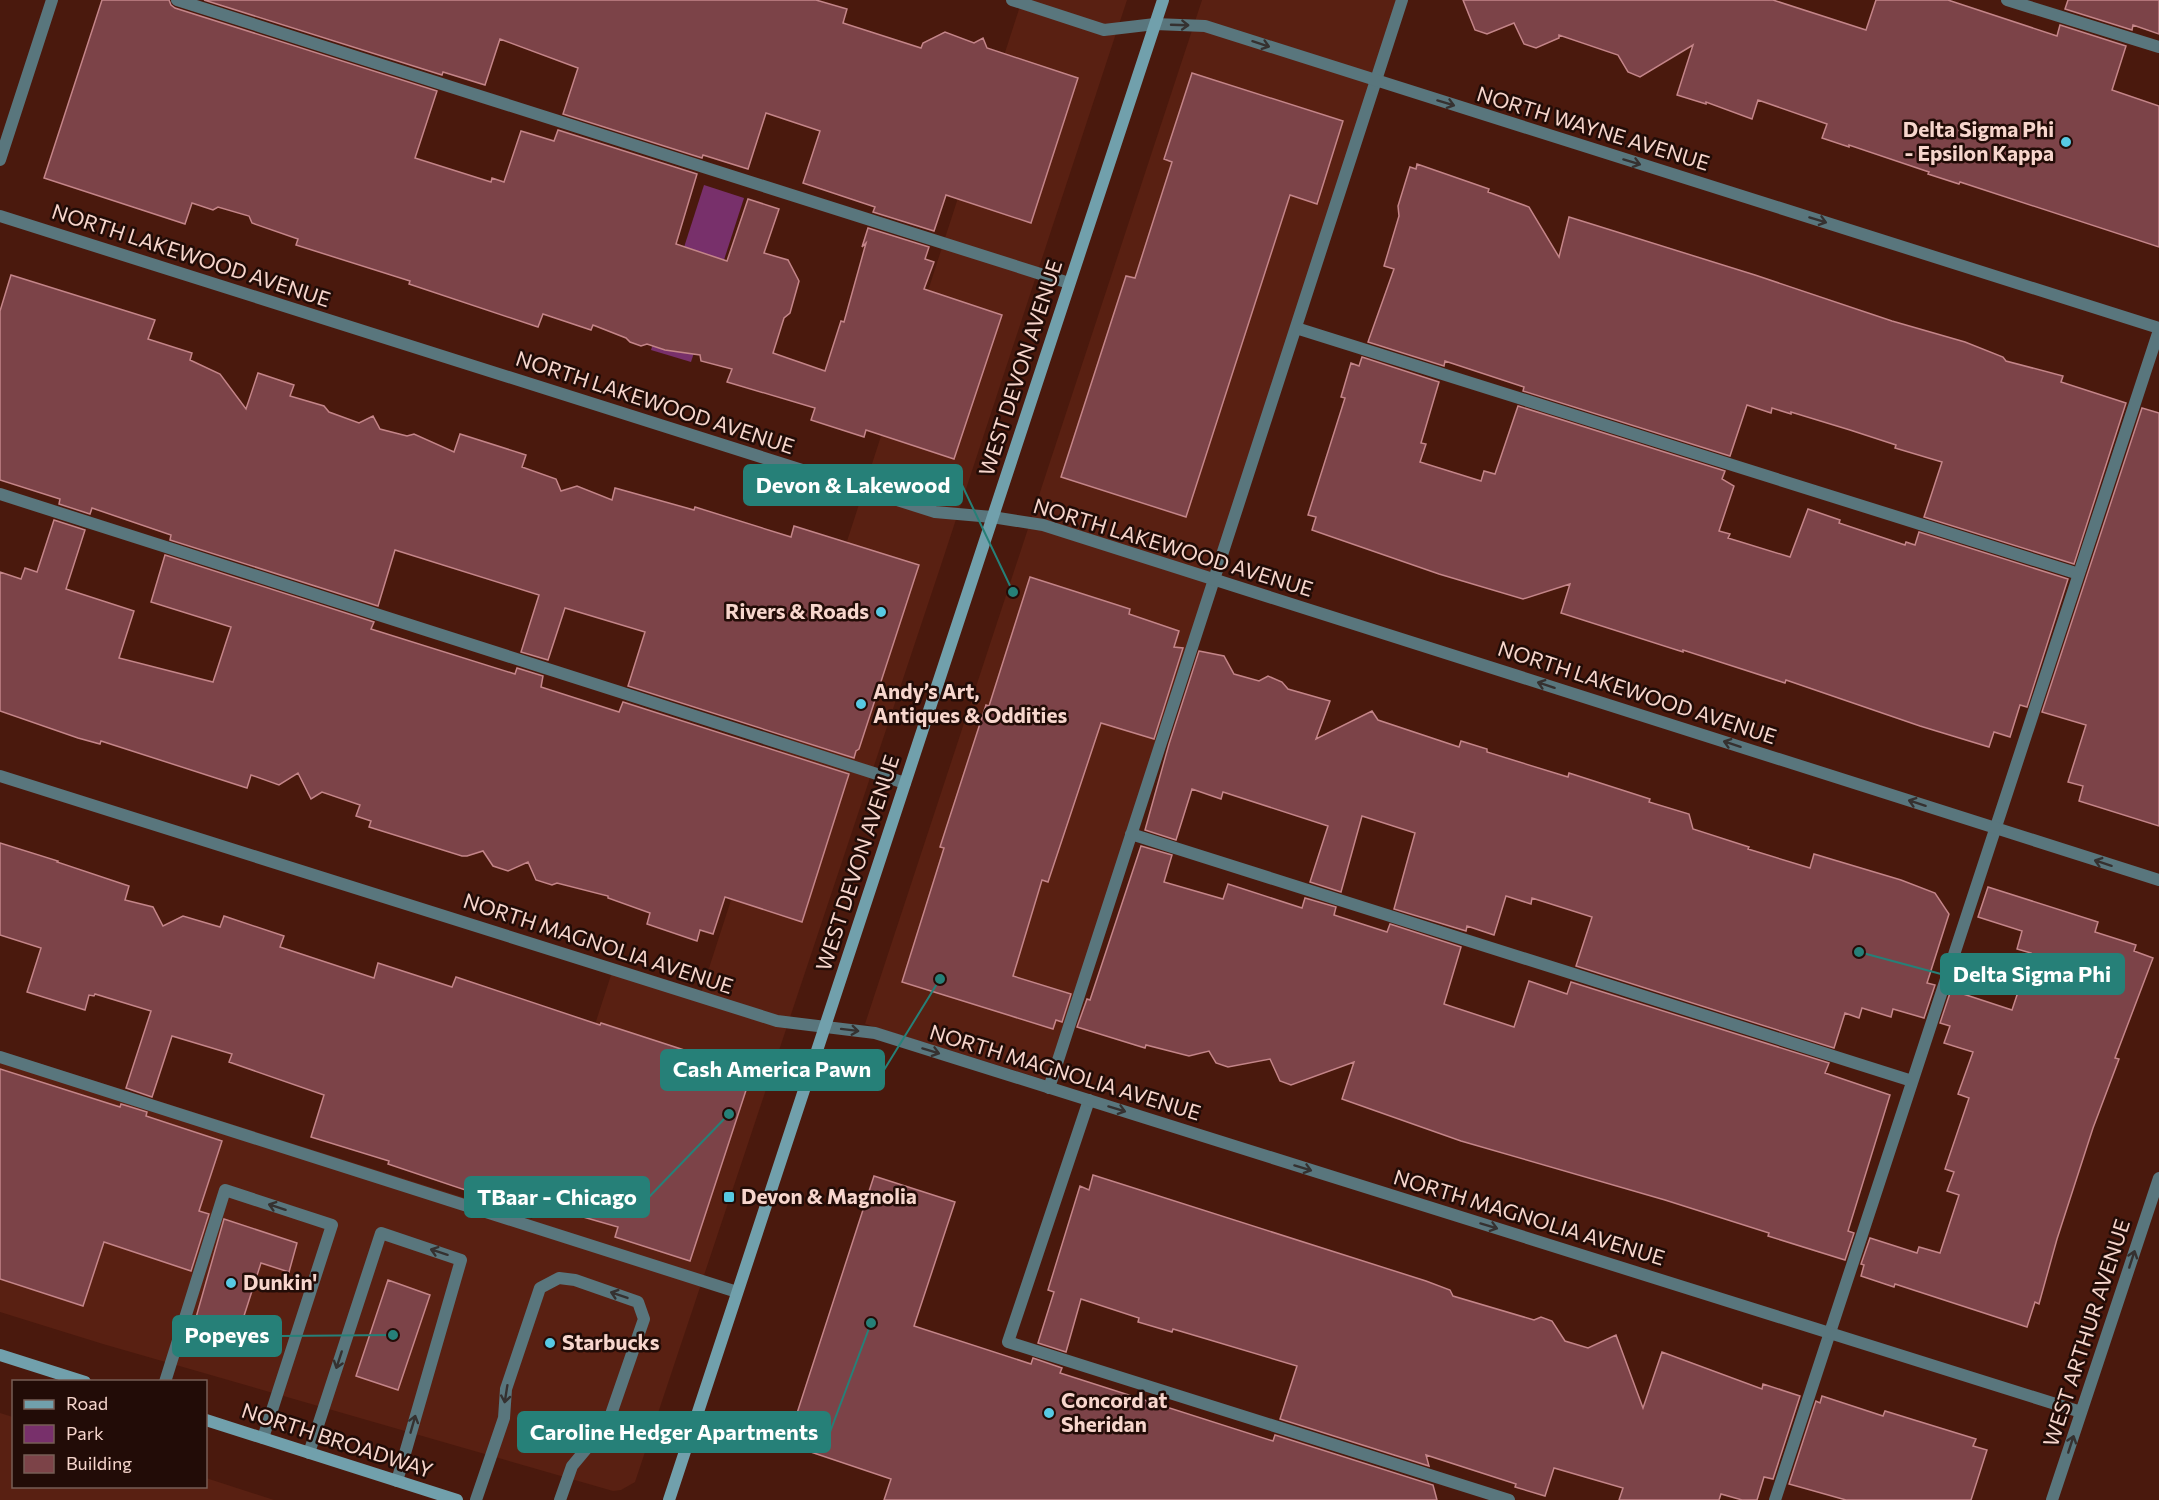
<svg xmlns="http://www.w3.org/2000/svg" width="2159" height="1500" viewBox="0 0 2159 1500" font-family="Commissioner,sans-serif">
<rect width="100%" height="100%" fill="#4a190d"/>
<path fill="#592012" d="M 1022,0 L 1127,0 L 941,565 L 635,1482 L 621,1490 L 613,1491 L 103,1344 L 0,1312 L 0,1051 L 532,1219 L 612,972 L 699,999 Z
M 1202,0 L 1407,0 L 1052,1082 L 865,1024 Z
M 0,1413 L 13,1417 L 14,1486 L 206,1486 L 206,1478 L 274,1500 L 0,1500 Z"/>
<path fill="#78306b" d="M 704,185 L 744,198 L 691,362 L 651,350 Z"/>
<path fill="#7c4348" stroke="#c48589" stroke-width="1.5" d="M 102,0 L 169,0 L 171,5 L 175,8 L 437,91 L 415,158 L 491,182 L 492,178 L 504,182 L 521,131 L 554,141 L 558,130 L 697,174 L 676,244 L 727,261 L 748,199 L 779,209 L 764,253 L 788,260 L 799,281 L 790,313 L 784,318 L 773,353 L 825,371 L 841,321 L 844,322 L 866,243 L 862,247 L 868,228 L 929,247 L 925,259 L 934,262 L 924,289 L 1002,315 L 954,459 L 866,430 L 864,437 L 811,420 L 815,408 L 727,382 L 732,369 L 701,361 L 700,355 L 665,350 L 647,344 L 641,346 L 630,342 L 626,338 L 593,325 L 591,330 L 543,314 L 538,327 L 409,284 L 410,281 L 296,245 L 298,239 L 252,223 L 249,216 L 218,207 L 213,210 L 192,203 L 185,224 L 44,178 Z
M 204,0 L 816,0 L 847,9 L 843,23 L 921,48 L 923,43 L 945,32 L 974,43 L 983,38 L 987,48 L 1078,78 L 1031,223 L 946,195 L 934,231 L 873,212 L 875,207 L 803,183 L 820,131 L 766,113 L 748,169 L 703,155 L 702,158 L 563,114 L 578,68 L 500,39 L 485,85 L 443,72 L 442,75 Z
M 1463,0 L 1773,0 L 1866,30 L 1876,0 L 1948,0 L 2057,36 L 2060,25 L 2126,46 L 2112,90 L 2159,106 L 2159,247 L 1960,182 L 1959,184 L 1928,174 L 1929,172 L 1849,145 L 1849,147 L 1822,138 L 1827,124 L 1758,100 L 1752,119 L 1706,102 L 1706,104 L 1677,95 L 1693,45 L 1640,77 L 1628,72 L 1618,55 L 1559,35 L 1559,38 L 1536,48 L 1524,44 L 1514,23 L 1487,34 L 1475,30 Z
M 2068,0 L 2159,0 L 2159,34 L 2133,25 L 2132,30 L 2065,9 Z
M 1192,73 L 1343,121 L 1317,204 L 1290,195 L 1186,517 L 1061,477 L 1126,276 L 1135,278 L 1172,162 L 1164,159 Z
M 1417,164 L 1489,189 L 1488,192 L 1529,207 L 1559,257 L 1569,217 L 1755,275 L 1892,321 L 1965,342 L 2003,357 L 2006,361 L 2063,376 L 2061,382 L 2126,403 L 2074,564 L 1924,517 L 1942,462 L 1895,448 L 1896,445 L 1850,430 L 1791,412 L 1791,414 L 1772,408 L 1771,413 L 1747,405 L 1730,456 L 1523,391 L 1524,387 L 1445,361 L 1444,366 L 1368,342 L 1394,269 L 1384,266 L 1399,216 L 1398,206 L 1410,167 L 1416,169 Z
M 11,275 L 155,320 L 148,339 L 192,353 L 190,360 L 220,374 L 246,409 L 258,373 L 294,385 L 290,396 L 324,406 L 329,412 L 359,423 L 373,416 L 380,429 L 407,436 L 414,434 L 454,452 L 460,434 L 526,455 L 522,467 L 556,479 L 561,491 L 577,486 L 612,500 L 615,488 L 694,510 L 695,507 L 791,537 L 794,526 L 919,565 L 859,749 L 856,751 L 854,758 L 628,686 L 645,632 L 565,608 L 548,660 L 521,652 L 539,595 L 395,550 L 378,606 L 170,540 L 171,535 L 92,508 L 90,514 L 59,504 L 60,499 L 0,480 L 0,311 Z
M 1362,357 L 1439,382 L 1421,443 L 1426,444 L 1420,462 L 1481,481 L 1484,471 L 1495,474 L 1518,406 L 1725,471 L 1722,479 L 1734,486 L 1719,531 L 1730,534 L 1728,538 L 1790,557 L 1808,509 L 1840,520 L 1839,523 L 1905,545 L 1906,542 L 1915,545 L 1919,532 L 2068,579 L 2027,707 L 2020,705 L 2010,737 L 1994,732 L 1989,747 L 1920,726 L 1786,680 L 1785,683 L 1683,650 L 1683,652 L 1561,613 L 1570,584 L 1523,599 L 1439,574 L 1312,530 L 1316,517 L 1308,515 L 1345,398 L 1341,397 L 1351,363 L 1359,366 Z
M 2142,408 L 2159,413 L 2159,826 L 2079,801 L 2083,786 L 2068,782 L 2086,725 L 2042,712 Z
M 54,520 L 85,530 L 66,589 L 134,611 L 119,658 L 213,682 L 231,627 L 151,602 L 165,555 L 374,622 L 371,629 L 515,674 L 517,668 L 543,676 L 541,687 L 619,712 L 623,702 L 849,774 L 802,922 L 725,897 L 713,934 L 700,930 L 697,941 L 647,924 L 650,913 L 608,898 L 608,896 L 557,883 L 552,885 L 536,880 L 528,862 L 508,871 L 493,866 L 483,851 L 467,856 L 462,856 L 369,827 L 371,821 L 356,816 L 360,805 L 322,792 L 311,799 L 298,773 L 279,785 L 251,775 L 247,788 L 101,741 L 100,744 L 78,738 L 0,711 L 0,572 L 21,579 L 25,568 L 37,572 Z
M 1030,577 L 1130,609 L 1129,614 L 1179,631 L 1174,647 L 1183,648 L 1154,739 L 1101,723 L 1048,882 L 1042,880 L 1013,976 L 1071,994 L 1062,1022 L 1056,1020 L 1053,1029 L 902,982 L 944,848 L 940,847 L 986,705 L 989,706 Z
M 1199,651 L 1224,656 L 1234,674 L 1259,681 L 1268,676 L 1282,682 L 1288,689 L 1330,701 L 1316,739 L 1372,711 L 1378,720 L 1459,747 L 1461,741 L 1487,749 L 1487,752 L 1568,777 L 1569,773 L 1650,799 L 1649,802 L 1689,814 L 1693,829 L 1749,847 L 1748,849 L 1810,868 L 1814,854 L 1901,880 L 1935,893 L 1949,914 L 1927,983 L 1935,985 L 1924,1018 L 1893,1009 L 1891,1017 L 1862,1008 L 1859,1018 L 1845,1013 L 1834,1048 L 1576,966 L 1592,917 L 1532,898 L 1531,904 L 1506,896 L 1494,935 L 1467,926 L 1466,931 L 1394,909 L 1415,833 L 1362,816 L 1341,892 L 1310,882 L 1328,826 L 1223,792 L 1221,799 L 1192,789 L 1176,840 L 1145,830 L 1169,744 Z
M 0,843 L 58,861 L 57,862 L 129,886 L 125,900 L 153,907 L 163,926 L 183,916 L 220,927 L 224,916 L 284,936 L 280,947 L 374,978 L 378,963 L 452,987 L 456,977 L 600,1025 L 601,1023 L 752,1072 L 690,1261 L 615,1237 L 618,1227 L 531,1202 L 528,1211 L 388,1164 L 389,1161 L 311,1137 L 324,1095 L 229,1062 L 232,1054 L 172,1036 L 152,1097 L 126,1088 L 151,1011 L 95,994 L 94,996 L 89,995 L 85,1010 L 27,992 L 41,948 L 0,935 Z
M 1141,846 L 1172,855 L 1164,882 L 1223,899 L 1228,884 L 1302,908 L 1305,898 L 1336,907 L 1334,915 L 1387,932 L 1390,924 L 1461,947 L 1444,1004 L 1514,1027 L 1529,981 L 1567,994 L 1571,982 L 1829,1063 L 1825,1073 L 1890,1095 L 1848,1231 L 1854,1233 L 1845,1260 L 1768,1236 L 1769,1233 L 1665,1200 L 1461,1141 L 1342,1099 L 1354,1062 L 1291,1085 L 1280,1081 L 1270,1059 L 1228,1067 L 1216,1063 L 1209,1051 L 1189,1056 L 1146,1045 L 1145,1048 L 1077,1027 L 1087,999 L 1090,1000 Z
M 1988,887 L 2098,922 L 2095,932 L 2136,945 L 2134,951 L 2153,958 L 2115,1058 L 2119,1059 L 2093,1128 L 2057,1239 L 2039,1304 L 2035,1302 L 2027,1327 L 1895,1284 L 1894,1287 L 1861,1276 L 1864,1265 L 1861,1264 L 1870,1238 L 1917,1253 L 1919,1247 L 1940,1253 L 1959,1195 L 1947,1191 L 1954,1172 L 1945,1169 L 1969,1098 L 1958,1094 L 1973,1052 L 1944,1043 L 1950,1026 L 1940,1023 L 1951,990 L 2012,1010 L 2031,953 L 2017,949 L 2022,931 L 1978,917 Z
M 0,1069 L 120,1107 L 121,1104 L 147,1112 L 146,1116 L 222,1141 L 199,1211 L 209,1214 L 191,1271 L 104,1242 L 83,1306 L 0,1279 Z
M 1093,1175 L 1426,1281 L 1450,1290 L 1453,1296 L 1534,1320 L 1541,1317 L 1552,1321 L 1565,1341 L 1588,1348 L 1616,1335 L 1643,1408 L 1662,1352 L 1762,1389 L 1763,1384 L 1800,1396 L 1773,1479 L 1764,1477 L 1757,1500 L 1742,1500 L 1721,1494 L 1719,1500 L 1619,1500 L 1623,1488 L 1554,1468 L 1545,1496 L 1515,1487 L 1516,1484 L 1426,1455 L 1429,1466 L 1280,1419 L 1297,1366 L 1173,1329 L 1172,1332 L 1138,1322 L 1139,1318 L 1081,1299 L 1066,1352 L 1038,1343 L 1054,1292 L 1048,1290 L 1080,1186 L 1089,1190 Z
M 874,1176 L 955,1202 L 914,1326 L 1031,1364 L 1033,1358 L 1062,1368 L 1060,1373 L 1273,1441 L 1275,1435 L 1433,1485 L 1437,1500 L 884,1500 L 891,1479 L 787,1444 Z
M 224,1219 L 297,1243 L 289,1272 L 261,1263 L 243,1319 L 251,1321 L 242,1351 L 191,1335 Z
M 388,1280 L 430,1295 L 398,1390 L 356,1376 Z
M 1822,1396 L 1883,1416 L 1885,1411 L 1976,1439 L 1973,1446 L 1987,1450 L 1971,1500 L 1846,1500 L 1789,1484 L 1816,1401 L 1820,1403 Z"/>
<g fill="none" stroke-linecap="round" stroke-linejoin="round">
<path stroke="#59767d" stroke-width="12" d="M 177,0 L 1069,283
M 2007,0 L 2159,47
M 1296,328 L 2079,574
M 0,494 L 905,783
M 1131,834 L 1912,1081
M 0,1057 L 737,1292
M 1049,1088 L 1402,0
M 1089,1100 L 1008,1342 L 1509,1500
M 165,1382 L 225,1190 L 332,1225 L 263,1438
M 309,1453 L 381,1233 L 461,1260 L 397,1481
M 476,1500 L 504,1418 L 506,1389 L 540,1288 L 559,1278 L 575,1280 L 638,1302 L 644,1319 L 608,1423 L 572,1466 L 560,1500
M 1775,1500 L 2159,330"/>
<path stroke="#59767d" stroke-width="12" d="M 1012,0 L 1104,30 L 1155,24 L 1205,26 L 2159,328
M 0,160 L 52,0
M 0,216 L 935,512 L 992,517 L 1043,525 L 2159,880
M 0,776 L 777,1021 L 875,1033 L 2081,1412
M 2052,1500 L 2159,1178"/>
<path stroke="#71a0ac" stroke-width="12" d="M 0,1355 L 85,1382
M 206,1420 L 457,1500
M 669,1500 L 1163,0"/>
</g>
<defs><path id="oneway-shaft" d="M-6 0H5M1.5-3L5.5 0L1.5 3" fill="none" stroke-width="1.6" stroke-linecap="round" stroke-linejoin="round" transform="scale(1.5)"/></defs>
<g stroke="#353130">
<use href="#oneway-shaft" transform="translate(1180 25) rotate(2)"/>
<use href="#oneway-shaft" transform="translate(1261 44) rotate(18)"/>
<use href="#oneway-shaft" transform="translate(1446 103) rotate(17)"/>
<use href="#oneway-shaft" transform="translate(1632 162) rotate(17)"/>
<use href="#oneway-shaft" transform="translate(1818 220) rotate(17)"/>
<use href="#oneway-shaft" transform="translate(1546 685) rotate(-162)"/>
<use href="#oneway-shaft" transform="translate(1732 744) rotate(-162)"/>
<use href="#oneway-shaft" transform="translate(1917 803) rotate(-162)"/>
<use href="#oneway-shaft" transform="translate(2103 863) rotate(-162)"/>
<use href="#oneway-shaft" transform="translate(850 1030) rotate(7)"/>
<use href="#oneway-shaft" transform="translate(931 1051) rotate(17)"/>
<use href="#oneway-shaft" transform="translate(1117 1109) rotate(17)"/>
<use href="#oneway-shaft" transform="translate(1303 1168) rotate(17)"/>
<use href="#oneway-shaft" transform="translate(277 1207) rotate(-162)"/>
<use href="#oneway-shaft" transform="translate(1489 1226) rotate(17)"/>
<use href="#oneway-shaft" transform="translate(439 1252) rotate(-162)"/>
<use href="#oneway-shaft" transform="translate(2132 1259) rotate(-72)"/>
<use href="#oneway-shaft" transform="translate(619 1295) rotate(-161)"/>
<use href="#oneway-shaft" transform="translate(339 1360) rotate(108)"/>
<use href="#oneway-shaft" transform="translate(506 1394) rotate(99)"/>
<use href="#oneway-shaft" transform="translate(413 1424) rotate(-74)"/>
<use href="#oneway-shaft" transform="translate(2071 1444) rotate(-72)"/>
</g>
<g fill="#57c9e3" stroke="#220c07" stroke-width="2">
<circle cx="2066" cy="142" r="6"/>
<circle cx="881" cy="612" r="6"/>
<circle cx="861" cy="704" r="6"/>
<rect x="723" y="1191" width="12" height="12" rx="3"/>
<circle cx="231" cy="1283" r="6"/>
<circle cx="550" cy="1343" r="6"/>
<circle cx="1049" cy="1413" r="6"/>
</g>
<g text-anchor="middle" stroke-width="5" stroke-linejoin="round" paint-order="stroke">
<g font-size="21" fill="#f7d6cd" stroke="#220c07">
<text transform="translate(1593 129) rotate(17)" y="7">NORTH WAYNE AVENUE</text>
<text transform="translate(191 256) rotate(18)" y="7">NORTH LAKEWOOD AVENUE</text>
<text transform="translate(1021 368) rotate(-72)" y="7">WEST DEVON AVENUE</text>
<text transform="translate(655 403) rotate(18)" y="7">NORTH LAKEWOOD AVENUE</text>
<text transform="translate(1173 548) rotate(17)" y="7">NORTH LAKEWOOD AVENUE</text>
<text transform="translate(1637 693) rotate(18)" y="7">NORTH LAKEWOOD AVENUE</text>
<text transform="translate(858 863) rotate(-72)" y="7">WEST DEVON AVENUE</text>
<text transform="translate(598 944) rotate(18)" y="7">NORTH MAGNOLIA AVENUE</text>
<text transform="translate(1065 1073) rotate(17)" y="7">NORTH MAGNOLIA AVENUE</text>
<text transform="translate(1529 1218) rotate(17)" y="7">NORTH MAGNOLIA AVENUE</text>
<text transform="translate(2087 1333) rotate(-72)" y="7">WEST ARTHUR AVENUE</text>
<text transform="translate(337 1441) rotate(18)" y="7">NORTH BROADWAY</text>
</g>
<g font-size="21" font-weight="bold" fill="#f7d6cd" stroke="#220c07" text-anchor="start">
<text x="2054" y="137" text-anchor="end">Delta Sigma Phi<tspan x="2054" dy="24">- Epsilon Kappa</tspan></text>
<text x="869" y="619" text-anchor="end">Rivers &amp; Roads</text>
<text x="873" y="699">Andy’s Art,<tspan x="873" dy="24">Antiques &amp; Oddities</tspan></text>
<text x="741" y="1204">Devon &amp; Magnolia</text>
<text x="243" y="1290">Dunkin'</text>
<text x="562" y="1350">Starbucks</text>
<text x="1061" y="1408">Concord at<tspan x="1061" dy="24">Sheridan</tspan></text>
</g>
</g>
<path fill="none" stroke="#268078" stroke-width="2" d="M1013 592L962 485M1859 952L1941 974M940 979L884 1070M729 1114L649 1197M393 1335L281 1336M871 1323L830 1432"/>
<g fill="#268078" stroke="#220c07" stroke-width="2">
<circle cx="1013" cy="592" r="6"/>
<circle cx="1859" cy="952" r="6"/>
<circle cx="940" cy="979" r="6"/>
<circle cx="729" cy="1114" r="6"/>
<circle cx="393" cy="1335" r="6"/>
<circle cx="871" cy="1323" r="6"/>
</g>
<g fill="#268078" stroke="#268078" stroke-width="2">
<rect x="744" y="465" width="218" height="40" rx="6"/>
<rect x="1941" y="954" width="183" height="40" rx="6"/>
<rect x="661" y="1050" width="223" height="40" rx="6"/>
<rect x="465" y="1177" width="184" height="40" rx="6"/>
<rect x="173" y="1316" width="108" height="40" rx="6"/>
<rect x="518" y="1412" width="312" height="40" rx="6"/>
</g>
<g font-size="22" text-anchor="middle" font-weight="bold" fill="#fff">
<text x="853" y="493">Devon &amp; Lakewood</text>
<text x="2032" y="982">Delta Sigma Phi</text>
<text x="772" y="1077">Cash America Pawn</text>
<text x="557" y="1205">TBaar - Chicago</text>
<text x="227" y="1343">Popeyes</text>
<text x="674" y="1440">Caroline Hedger Apartments</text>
</g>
<rect x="12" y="1380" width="195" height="108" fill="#220c07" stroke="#775d56" stroke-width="1.5"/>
<rect x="24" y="1400" width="30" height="9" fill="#71a0ac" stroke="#775d56" stroke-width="1.5"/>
<text x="66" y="1410" font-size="18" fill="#f7d6cd">Road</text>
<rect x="24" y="1425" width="30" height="18" fill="#78306b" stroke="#775d56" stroke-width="1.5"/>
<text x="66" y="1440" font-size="18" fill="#f7d6cd">Park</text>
<rect x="24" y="1455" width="30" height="18" fill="#7c4348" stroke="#775d56" stroke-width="1.5"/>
<text x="66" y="1470" font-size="18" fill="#f7d6cd">Building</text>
</svg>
